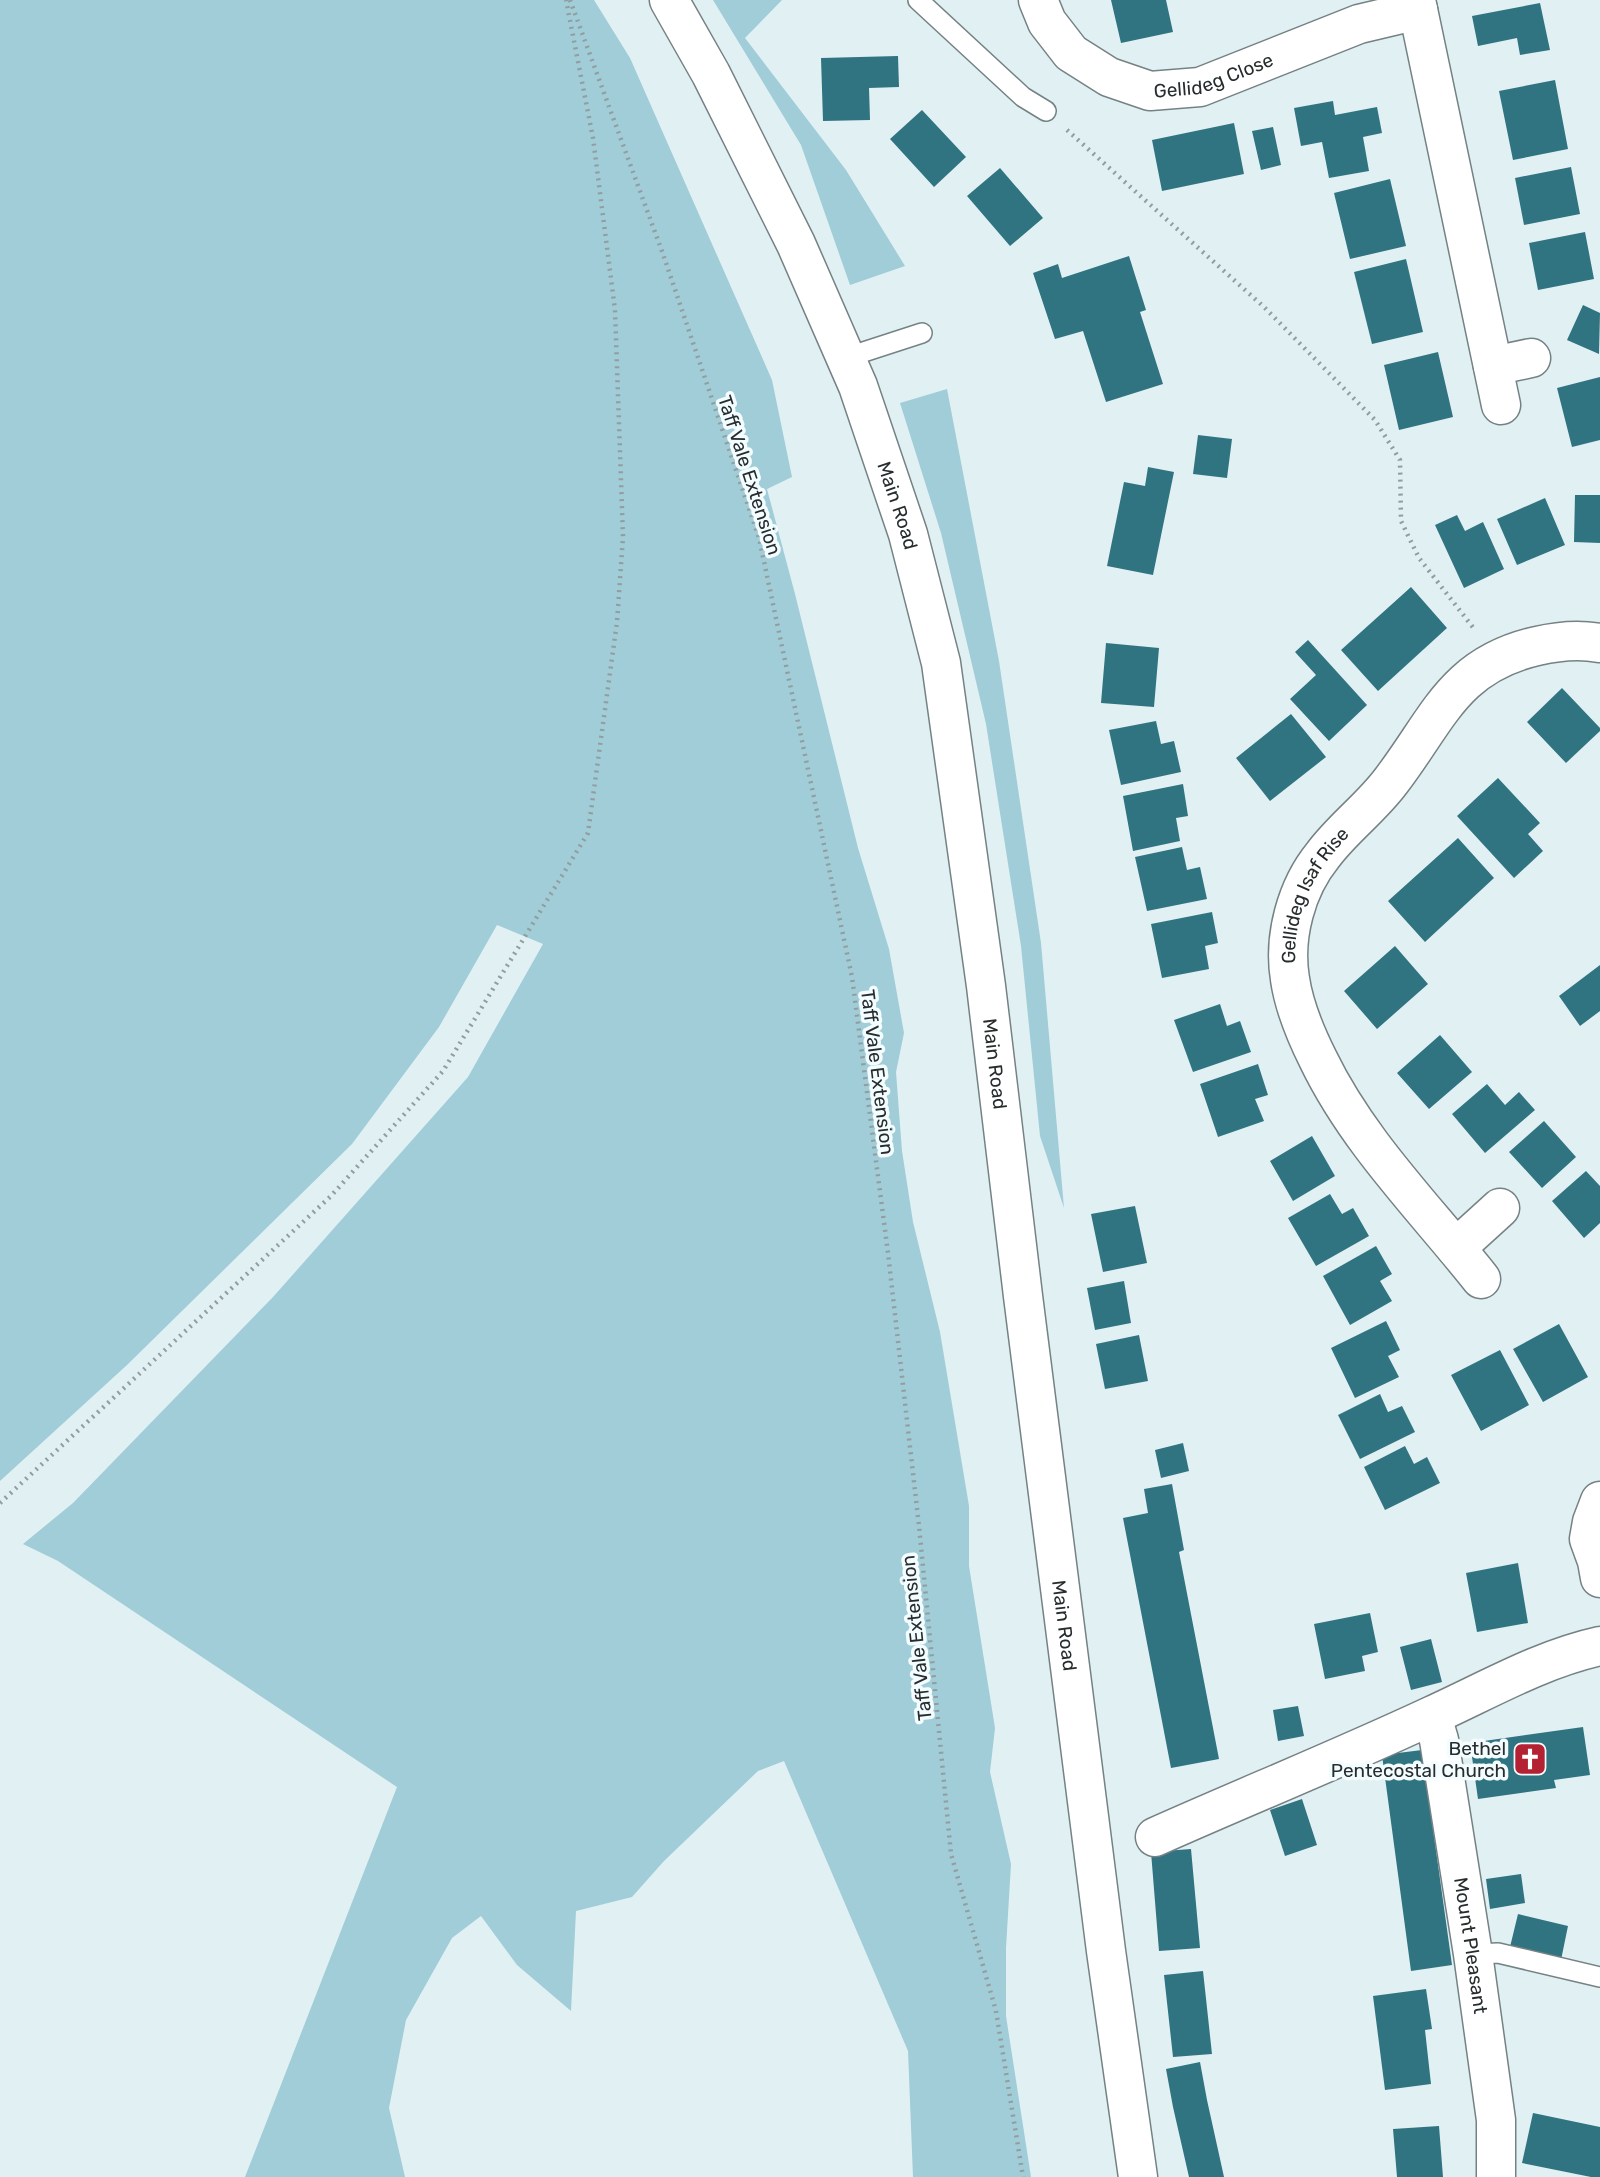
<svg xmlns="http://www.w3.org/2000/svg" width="1600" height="2177" viewBox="0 0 1600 2177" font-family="Rubik,sans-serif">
<rect width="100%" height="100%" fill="#e1f0f3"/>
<path fill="#a0cdd8" d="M 0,0 L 594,0 L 630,58 L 772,380 L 792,477 L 767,489 L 795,594 L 858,848 L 889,949 L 904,1033 L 896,1072 L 902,1151 L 913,1222 L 940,1332 L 969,1506 L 969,1566 L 995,1728 L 990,1772 L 1011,1864 L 1006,1948 L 1006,2016 L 1031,2177 L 913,2177 L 908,2051 L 784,1761 L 758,1771 L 664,1861 L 632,1897 L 576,1911 L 571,2011 L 517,1965 L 481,1916 L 452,1938 L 406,2020 L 389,2108 L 405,2177 L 245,2177 L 397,1787 L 58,1561 L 23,1544 L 73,1503 L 273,1297 L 468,1077 L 543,944 L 497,925 L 439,1027 L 352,1144 L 127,1365 L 0,1481 Z
M 713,0 L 782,0 L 745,38 L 846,170 L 905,266 L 850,285 L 801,145 Z
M 947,389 L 999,661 L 1041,943 L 1064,1208 L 1040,1136 L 1021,946 L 986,724 L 941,533 L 900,403 Z"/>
<path fill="#307481" d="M 1111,0 L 1166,0 L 1173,32 L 1121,43 Z
M 1540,3 L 1550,50 L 1520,55 L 1517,38 L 1478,46 L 1472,16 Z
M 898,56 L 899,87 L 869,88 L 870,120 L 823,121 L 821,58 Z
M 1555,80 L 1568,149 L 1513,160 L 1499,91 Z
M 1333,101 L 1335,115 L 1377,107 L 1382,133 L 1363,137 L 1369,171 L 1329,178 L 1322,142 L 1301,146 L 1294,108 Z
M 922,110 L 966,157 L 934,187 L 890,139 Z
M 1234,123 L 1244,174 L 1162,191 L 1152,140 Z
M 1273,127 L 1281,165 L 1261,170 L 1252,131 Z
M 1571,167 L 1580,214 L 1524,225 L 1515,178 Z
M 1000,168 L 1043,218 L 1010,246 L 967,196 Z
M 1390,179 L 1406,246 L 1350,259 L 1334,193 Z
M 1585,232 L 1594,279 L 1538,290 L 1529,243 Z
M 1129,256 L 1146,310 L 1140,312 L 1163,384 L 1106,402 L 1083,331 L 1055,339 L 1033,273 L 1058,264 L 1062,278 Z
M 1406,259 L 1423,332 L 1372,344 L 1354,272 Z
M 1583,305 L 1600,313 L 1599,354 L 1567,340 Z
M 1438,352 L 1453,417 L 1399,430 L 1384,365 Z
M 1600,377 L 1600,440 L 1572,447 L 1557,388 Z
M 1198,435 L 1232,439 L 1227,478 L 1193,474 Z
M 1148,467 L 1174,472 L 1153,575 L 1107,566 L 1124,482 L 1145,486 Z
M 1575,495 L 1600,495 L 1600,543 L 1574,542 Z
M 1545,498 L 1565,545 L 1517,565 L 1497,519 Z
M 1457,515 L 1465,531 L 1483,522 L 1504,569 L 1464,588 L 1435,525 Z
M 1411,587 L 1447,628 L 1378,691 L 1341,650 Z
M 1308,640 L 1367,705 L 1329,741 L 1290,699 L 1316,675 L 1295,652 Z
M 1106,643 L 1159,648 L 1154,707 L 1101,703 Z
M 1562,688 L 1600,728 L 1600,731 L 1566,763 L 1527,722 Z
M 1291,714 L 1326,757 L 1270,801 L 1236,758 Z
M 1156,721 L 1161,744 L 1174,741 L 1181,772 L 1121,785 L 1109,730 Z
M 1498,778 L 1540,823 L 1528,834 L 1543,851 L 1514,878 L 1457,816 Z
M 1183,784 L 1188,816 L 1176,818 L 1180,841 L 1133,851 L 1123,796 Z
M 1458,838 L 1494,878 L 1425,942 L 1388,901 Z
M 1182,847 L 1187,870 L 1200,867 L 1207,899 L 1147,911 L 1135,857 Z
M 1212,912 L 1218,943 L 1205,946 L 1209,969 L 1162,978 L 1151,924 Z
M 1395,946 L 1428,984 L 1377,1029 L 1344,991 Z
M 1600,965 L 1600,1011 L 1580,1026 L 1559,996 Z
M 1220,1004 L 1227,1026 L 1240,1021 L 1251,1052 L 1193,1072 L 1174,1020 Z
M 1440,1035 L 1472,1072 L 1429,1109 L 1397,1073 Z
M 1258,1064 L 1268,1095 L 1255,1099 L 1264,1121 L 1218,1137 L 1200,1084 Z
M 1487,1084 L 1505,1105 L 1519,1092 L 1535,1110 L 1485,1153 L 1452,1114 Z
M 1544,1121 L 1576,1157 L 1542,1188 L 1509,1152 Z
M 1312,1136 L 1335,1176 L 1293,1201 L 1270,1161 Z
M 1586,1171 L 1600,1186 L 1600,1223 L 1584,1238 L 1552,1201 Z
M 1330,1194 L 1342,1214 L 1353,1208 L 1369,1236 L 1316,1266 L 1288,1218 Z
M 1135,1206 L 1147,1263 L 1103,1272 L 1091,1214 Z
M 1376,1246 L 1392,1274 L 1380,1281 L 1392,1301 L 1350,1325 L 1323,1276 Z
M 1124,1281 L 1131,1323 L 1095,1330 L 1087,1288 Z
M 1386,1321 L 1400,1350 L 1388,1356 L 1399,1377 L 1355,1398 L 1331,1348 Z
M 1559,1324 L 1588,1377 L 1543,1402 L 1513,1349 Z
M 1139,1335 L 1148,1381 L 1105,1389 L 1096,1344 Z
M 1500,1350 L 1529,1405 L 1481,1431 L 1451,1375 Z
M 1380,1394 L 1388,1412 L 1402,1406 L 1415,1432 L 1360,1459 L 1338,1415 Z
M 1183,1443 L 1189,1471 L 1161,1478 L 1155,1450 Z
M 1405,1446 L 1414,1464 L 1427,1457 L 1440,1483 L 1385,1510 L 1364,1467 Z
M 1172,1484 L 1184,1550 L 1179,1552 L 1219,1759 L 1171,1768 L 1123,1518 L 1148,1513 L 1144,1489 Z
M 1518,1563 L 1528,1623 L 1477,1632 L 1466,1573 Z
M 1370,1613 L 1378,1652 L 1362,1656 L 1365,1671 L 1325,1679 L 1314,1624 Z
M 1431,1639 L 1442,1682 L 1411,1690 L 1400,1647 Z
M 1298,1706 L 1304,1736 L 1278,1741 L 1273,1710 Z
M 1583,1727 L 1590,1775 L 1554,1780 L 1556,1788 L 1478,1799 L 1470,1743 Z
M 1422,1750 L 1452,1965 L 1411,1971 L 1382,1755 Z
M 1302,1799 L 1317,1845 L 1285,1856 L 1270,1810 Z
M 1191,1849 L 1200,1948 L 1159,1951 L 1151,1852 Z
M 1521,1874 L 1525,1903 L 1490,1909 L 1486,1879 Z
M 1518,1914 L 1568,1926 L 1561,1960 L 1510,1947 Z
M 1203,1971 L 1212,2054 L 1173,2057 L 1164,1975 Z
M 1426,1989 L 1432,2029 L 1425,2030 L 1431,2084 L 1385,2090 L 1373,1996 Z
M 1200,2062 L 1207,2100 L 1224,2177 L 1189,2177 L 1173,2107 L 1166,2069 Z
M 1533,2113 L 1600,2127 L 1600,2177 L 1591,2177 L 1522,2163 Z
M 1439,2126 L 1443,2177 L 1397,2177 L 1393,2129 Z"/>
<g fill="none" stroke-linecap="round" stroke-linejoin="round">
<defs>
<path id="service" d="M 918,0 L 1023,97 L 1046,111
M 845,358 L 922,333
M 1473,1954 L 1498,1953 L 1600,1977"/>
<g id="minor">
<path id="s1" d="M 1038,0 L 1047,22 L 1071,53 L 1109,77 L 1150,91 L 1200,87 L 1359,24 L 1418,10"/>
<path d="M 1416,0 L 1501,405"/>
<path d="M 1493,366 L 1531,358"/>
<path d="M 1456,1248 L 1500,1208"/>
<path id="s2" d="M 1481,1279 C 1424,1207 1358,1142 1318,1059 C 1305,1033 1294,1007 1290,979 C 1283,937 1296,888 1323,855 C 1343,828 1371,808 1391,781 C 1438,720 1453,665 1537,646 C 1558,641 1579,639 1600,643"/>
<path d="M 1600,1501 L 1592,1522 L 1589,1539 L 1597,1561 L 1600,1578"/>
<path id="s3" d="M 1432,1716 L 1439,1740 L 1473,1954 L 1496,2120 L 1496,2177"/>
<path d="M 1155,1837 C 1247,1796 1341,1758 1433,1715 C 1488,1690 1541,1659 1600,1646"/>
</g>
<g id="primary">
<path id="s4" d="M 669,0 L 711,74 L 796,244 L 858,386 L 908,534 L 941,663 L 986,986 L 1023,1296 L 1106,1951 L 1138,2177"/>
</g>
</defs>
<use href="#service" stroke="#758285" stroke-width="22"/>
<use href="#minor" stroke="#758285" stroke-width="41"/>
<use href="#primary" stroke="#758285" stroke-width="41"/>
<path stroke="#929d9f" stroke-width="4.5" stroke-dasharray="2 5" stroke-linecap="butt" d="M 570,0 L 663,254 L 759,538 L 852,977 L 888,1253 L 919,1526 L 951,1854 L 996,2011 L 1023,2177
M 1067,130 L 1264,307 L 1375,420 L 1400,460 L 1401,521 L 1419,558 L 1475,630
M 0,1503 L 331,1196 L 443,1071 L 588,833 L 617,622 L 623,537 L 615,310 L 593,138 L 566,0"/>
<use href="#service" stroke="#fff" stroke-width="19"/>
<use href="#minor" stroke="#fff" stroke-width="38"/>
<use href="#primary" stroke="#fff" stroke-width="38"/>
</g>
<defs>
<symbol id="church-square" viewBox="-11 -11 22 22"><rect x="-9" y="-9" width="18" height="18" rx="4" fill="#b32132" stroke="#f3fcfe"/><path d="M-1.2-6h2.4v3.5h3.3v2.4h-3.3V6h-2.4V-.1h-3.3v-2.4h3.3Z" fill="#fff"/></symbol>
</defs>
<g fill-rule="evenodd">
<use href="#church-square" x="1511" y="1740" width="38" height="38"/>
</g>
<g text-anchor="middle" stroke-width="7" stroke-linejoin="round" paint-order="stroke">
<g font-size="19" fill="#272c2d" stroke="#f3fcfe">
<text dy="7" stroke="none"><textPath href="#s1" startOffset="217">Gellideg Close</textPath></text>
<text transform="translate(750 475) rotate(72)" y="7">Taff Vale Extension</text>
<text dy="7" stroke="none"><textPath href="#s4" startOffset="556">Main Road</textPath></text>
<text dy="7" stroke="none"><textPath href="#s2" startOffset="450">Gellideg Isaf Rise</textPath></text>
<text dy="7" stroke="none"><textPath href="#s4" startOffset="1124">Main Road</textPath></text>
<text transform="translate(878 1072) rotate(83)" y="7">Taff Vale Extension</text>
<text dy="7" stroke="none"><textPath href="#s4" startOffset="1690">Main Road</textPath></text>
<text transform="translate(916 1638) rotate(-96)" y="7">Taff Vale Extension</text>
<text dy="7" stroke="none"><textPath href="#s3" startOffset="233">Mount Pleasant</textPath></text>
</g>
<g font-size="19" fill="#272c2d" stroke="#f3fcfe" text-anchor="end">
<text x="1506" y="1755">Bethel<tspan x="1506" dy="22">Pentecostal Church</tspan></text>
</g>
</g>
</svg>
